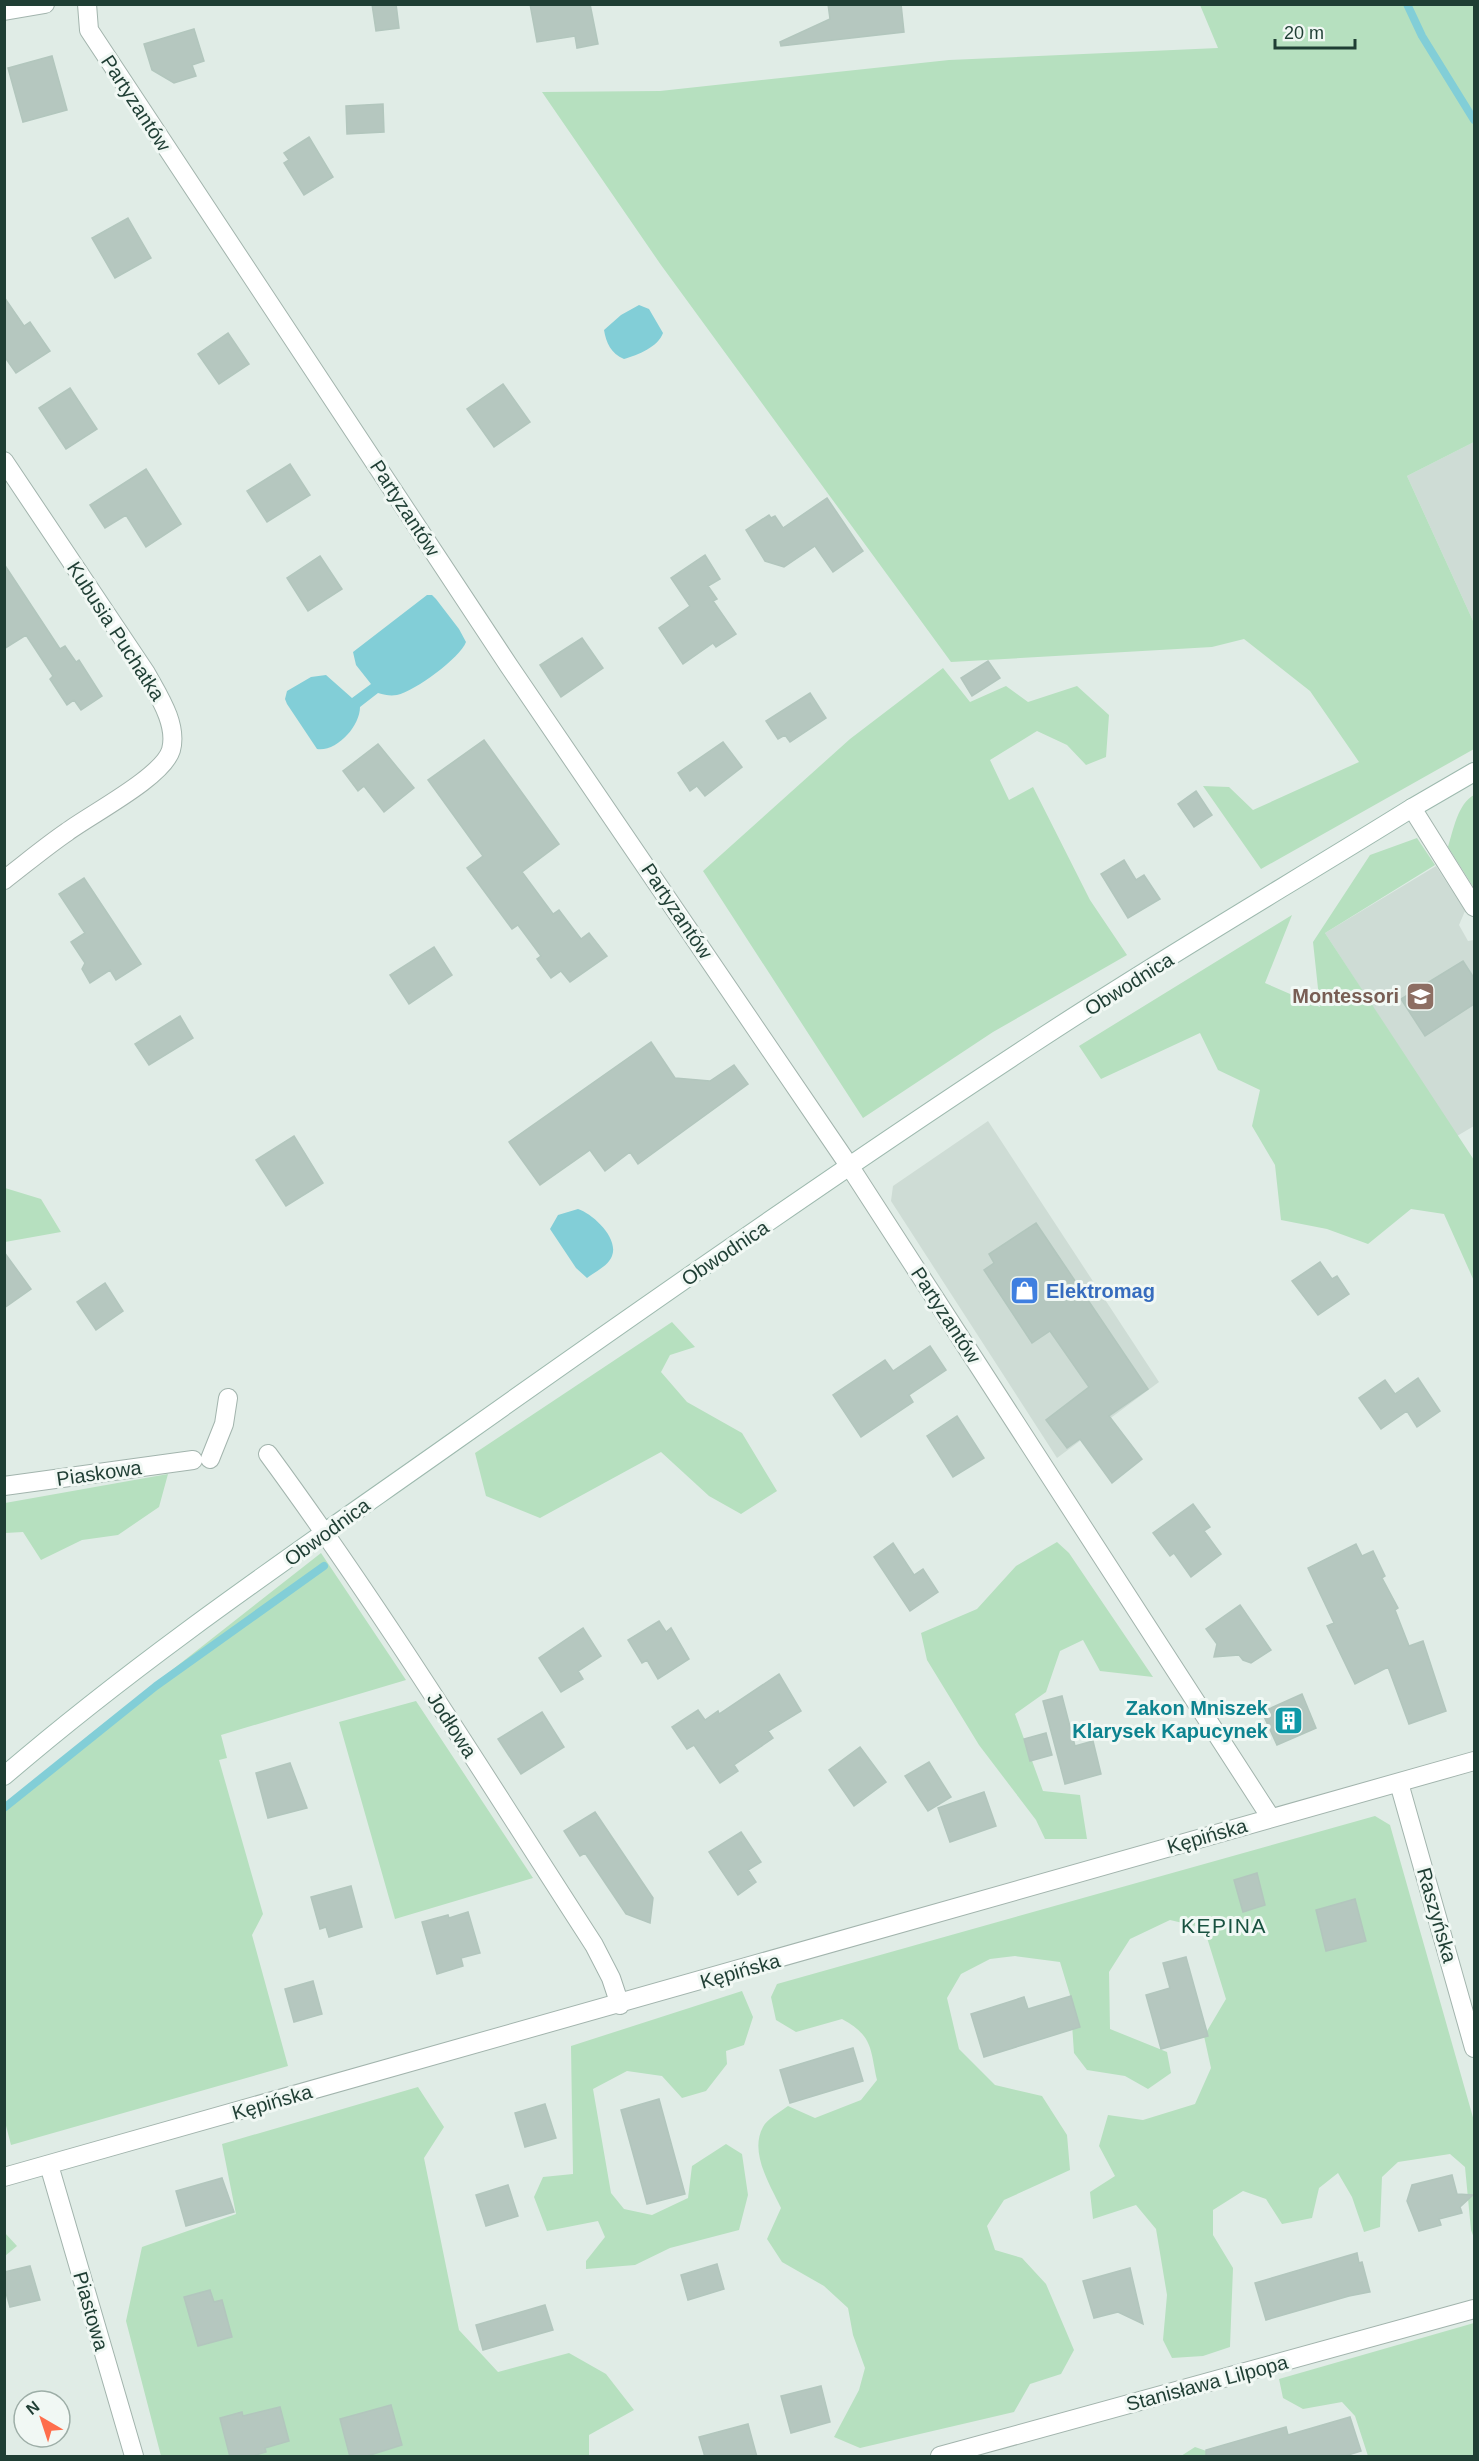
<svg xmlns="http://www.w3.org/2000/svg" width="1479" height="2461" viewBox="0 0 1479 2461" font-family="Arial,sans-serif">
<rect width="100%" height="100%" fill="#e0ece6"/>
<path fill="#cedcd5" d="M 1474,442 L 1474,623 L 1407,476 Z
M 1436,866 L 1465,911 L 1459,925 L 1468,941 L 1474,940 L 1474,1126 L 1457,1136 L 1325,933 Z
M 988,1121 L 1159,1382 L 1057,1458 L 891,1201 L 893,1186 Z"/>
<path fill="#b6e0bf" d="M 1200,5 L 1474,5 L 1474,442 L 1407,476 L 1474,623 L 1474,749 L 1261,869 L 1203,786 L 1229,787 L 1253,810 L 1359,762 L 1310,691 L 1244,639 L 1212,647 L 951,662 L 661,265 L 542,92 L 660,91 L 949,60 L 1218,48 Z
M 943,668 L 970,702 L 1006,686 L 1028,702 L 1077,686 L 1109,715 L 1106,757 L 1086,765 L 1067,745 L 1037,731 L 990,760 L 1009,800 L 1033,787 L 1090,900 L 1127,955 L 993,1032 L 863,1118 L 703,871 L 850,739 Z
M 1474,795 L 1474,888 L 1448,847 C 1453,831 1458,803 1474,795 Z
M 1417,838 L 1435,865 L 1325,933 L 1474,1160 L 1474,1281 L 1444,1214 L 1411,1209 L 1368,1244 L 1327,1229 L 1281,1220 L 1275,1165 L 1252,1126 L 1260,1090 L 1218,1070 L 1200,1033 L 1101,1079 L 1079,1046 L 1292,915 L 1265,983 L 1320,1007 L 1313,942 L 1370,855 Z
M 5,1188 L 41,1199 L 61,1232 L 5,1242 Z
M 672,1322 L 695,1347 L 670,1355 L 661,1372 L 687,1402 L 742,1433 L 777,1491 L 741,1514 L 709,1496 L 661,1452 L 540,1518 L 486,1496 L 475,1453 Z
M 168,1474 L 159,1507 L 118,1535 L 82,1540 L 41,1560 L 23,1532 L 5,1533 L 5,1503 Z
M 1057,1542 L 1069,1553 L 1153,1677 L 1100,1671 L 1083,1640 L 1060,1651 L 1046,1692 L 1015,1714 L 1043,1791 L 1080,1795 L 1087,1839 L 1045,1839 L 1036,1820 L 979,1745 L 927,1660 L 921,1633 L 977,1609 L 1016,1566 Z
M 321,1553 L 406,1680 L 221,1735 L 227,1758 L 219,1760 L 263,1914 L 252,1935 L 288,2066 L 11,2145 L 4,2118 L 5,1809 L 88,1736 Z
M 416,1701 L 533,1878 L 395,1919 L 339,1722 Z
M 1375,1816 L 1390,1825 L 1474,2121 L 1474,2238 L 1471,2230 L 1465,2167 L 1450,2154 L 1398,2162 L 1382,2177 L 1380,2227 L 1364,2232 L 1352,2197 L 1338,2173 L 1319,2188 L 1312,2218 L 1282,2224 L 1266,2199 L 1243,2191 L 1213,2210 L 1213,2235 L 1233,2268 L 1230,2347 L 1203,2356 L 1172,2358 L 1163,2340 L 1167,2295 L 1156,2229 L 1136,2205 L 1093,2219 L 1090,2192 L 1115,2176 L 1099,2146 L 1108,2115 L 1143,2120 L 1195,2104 L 1211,2068 L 1204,2036 L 1226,1999 L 1204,1928 L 1170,1920 L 1130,1939 L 1109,1972 L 1110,2029 L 1167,2052 L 1171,2073 L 1148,2089 L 1125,2076 L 1087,2070 L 1074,2053 L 1070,1995 L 1060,1962 L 1015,1956 L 990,1959 L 961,1974 L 947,1998 L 959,2049 L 995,2085 L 1042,2096 L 1067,2135 L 1070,2170 L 1004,2200 L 987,2226 L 995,2250 L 1022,2258 L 1046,2284 L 1074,2350 L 1061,2374 L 1030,2384 L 1014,2412 L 860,2448 L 834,2437 L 859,2390 L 865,2368 L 853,2335 L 848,2308 L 824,2286 L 782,2262 L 767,2239 L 781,2208 C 770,2185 749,2152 763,2127 C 767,2119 780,2112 788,2106 L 815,2118 L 861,2100 L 877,2080 C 870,2048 873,2036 842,2019 L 796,2032 L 776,2020 L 771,1997 L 777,1984 Z
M 742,1991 L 753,2017 L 744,2045 L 726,2051 L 727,2064 L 706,2091 L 682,2098 L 662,2076 L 627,2071 L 593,2089 L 611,2193 L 624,2209 L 652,2215 L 688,2198 L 692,2166 L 726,2144 L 742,2154 L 748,2195 L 739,2230 L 670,2248 L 635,2265 L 586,2269 L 586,2261 L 605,2237 L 598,2221 L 547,2231 L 534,2197 L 543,2177 L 573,2174 L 571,2046 Z
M 418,2087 L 444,2127 L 424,2158 L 459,2330 L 498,2372 L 569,2353 L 606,2374 L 634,2410 L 589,2435 L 589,2456 L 161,2456 L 126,2321 L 142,2247 L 236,2214 L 222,2144 Z
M 5,2233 L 17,2246 L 5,2256 Z
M 1474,2323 L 1474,2456 L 1368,2456 L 1355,2416 L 1342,2402 L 1303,2409 L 1283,2398 L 1279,2379 Z
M 1195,2447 L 1215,2454 L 1216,2456 L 1181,2456 Z"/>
<path fill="#82ced7" d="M 639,305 L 649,309 L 663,333 C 658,347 638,355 624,359 C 611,354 606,342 604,330 L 621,315 Z
M 427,595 L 432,595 L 436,599 L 459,629 L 466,642 C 460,658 415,691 397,695 C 390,696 385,695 378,693 L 360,707 C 360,726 337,752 317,749 L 287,704 L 285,699 L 287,691 L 311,677 L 326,675 L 352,698 L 371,684 L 356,665 L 353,652 Z
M 578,1209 C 593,1214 619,1238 612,1256 C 608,1266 595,1272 587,1278 L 576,1268 L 550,1229 L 558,1215 Z"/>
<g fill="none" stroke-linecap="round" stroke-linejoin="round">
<path stroke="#82ced7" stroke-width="8" d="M 1407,4 L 1422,36 L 1474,120
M 4,1808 L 156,1686 L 324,1566"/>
</g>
<path fill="#b5c7bf" stroke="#b2c6bd" stroke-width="1.5" d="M 372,4 L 396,4 L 399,28 L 376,31 Z
M 530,4 L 590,4 L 598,44 L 577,48 L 575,36 L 537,42 Z
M 828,4 L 901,4 L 904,32 L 781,46 L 780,42 L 830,19 Z
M 194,29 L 204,61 L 192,65 L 196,76 L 174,83 L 152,70 L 144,44 Z
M 52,56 L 67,110 L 23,122 L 8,68 Z
M 383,104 L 384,132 L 347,134 L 346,106 Z
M 309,137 L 333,177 L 304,195 L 284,163 L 289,160 L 284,153 Z
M 128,218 L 151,258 L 115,278 L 92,238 Z
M 4,297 L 24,326 L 30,322 L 50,351 L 16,373 L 4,356 Z
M 228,333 L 249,364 L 219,384 L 198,354 Z
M 503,384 L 530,422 L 494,447 L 467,409 Z
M 70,388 L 97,429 L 66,449 L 39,408 Z
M 290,464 L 310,495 L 267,522 L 247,491 Z
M 146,469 L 181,524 L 146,547 L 126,515 L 105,528 L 90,505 Z
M 827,498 L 863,551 L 833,572 L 815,546 L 784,567 L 765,561 L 746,530 L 769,515 L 771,518 L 775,516 L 783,528 Z
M 705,555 L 720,579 L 708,586 L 717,599 L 713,601 L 736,634 L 716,647 L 713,643 L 683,664 L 659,628 L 690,606 L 671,578 Z
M 320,556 L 342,589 L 308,611 L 287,578 Z
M 4,564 L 60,649 L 65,646 L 76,662 L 79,660 L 102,696 L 81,710 L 74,700 L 67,705 L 50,679 L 53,676 L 26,635 L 4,649 Z
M 582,638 L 603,668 L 561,697 L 540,665 Z
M 988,661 L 1000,678 L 972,696 L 961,678 Z
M 810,693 L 826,718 L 790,742 L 785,735 L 778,739 L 766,721 Z
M 484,740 L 559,844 L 522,872 L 553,914 L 559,910 L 581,939 L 589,933 L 607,956 L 570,982 L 561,971 L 551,978 L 537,959 L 541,956 L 518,925 L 512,929 L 467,868 L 483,856 L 428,780 Z
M 723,742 L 742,767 L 705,796 L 697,786 L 690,791 L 678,773 Z
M 378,744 L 414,788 L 384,812 L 364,786 L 358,791 L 343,771 Z
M 1196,791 L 1212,815 L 1194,827 L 1178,804 Z
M 1124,860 L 1136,880 L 1144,875 L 1160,899 L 1128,918 L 1101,874 Z
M 84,878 L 141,964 L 116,980 L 110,970 L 90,983 L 82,969 L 85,963 L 71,942 L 85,933 L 59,894 Z
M 434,947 L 452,975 L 409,1004 L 390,975 Z
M 1463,961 L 1474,978 L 1474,1004 L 1425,1036 L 1401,999 Z
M 180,1016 L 193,1038 L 149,1065 L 135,1044 Z
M 651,1042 L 675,1078 L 710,1081 L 734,1065 L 748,1084 L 638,1164 L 630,1152 L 605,1171 L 590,1150 L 540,1185 L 509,1142 Z
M 294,1136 L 323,1183 L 286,1206 L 256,1160 Z
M 1036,1223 L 1148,1389 L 1109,1416 L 1142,1459 L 1112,1483 L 1080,1439 L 1067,1448 L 1046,1420 L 1089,1387 L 1050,1331 L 1032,1343 L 984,1270 L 994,1263 L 989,1254 Z
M 4,1252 L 31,1289 L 4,1308 Z
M 1320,1262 L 1332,1279 L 1337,1276 L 1349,1294 L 1318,1315 L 1292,1281 Z
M 105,1283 L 123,1311 L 96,1330 L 77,1302 Z
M 930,1346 L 946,1370 L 909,1395 L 913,1402 L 861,1437 L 833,1395 L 885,1360 L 893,1371 Z
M 1418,1378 L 1440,1411 L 1417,1427 L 1407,1411 L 1381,1429 L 1359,1398 L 1385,1380 L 1395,1394 Z
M 957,1416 L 984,1458 L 953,1477 L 927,1436 Z
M 1193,1504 L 1210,1527 L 1204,1531 L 1221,1554 L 1191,1577 L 1174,1553 L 1170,1556 L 1153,1533 Z
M 893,1543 L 914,1575 L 923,1569 L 938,1592 L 910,1611 L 874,1557 Z
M 1356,1544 L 1362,1556 L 1373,1551 L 1385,1576 L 1382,1578 L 1398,1608 L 1395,1610 L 1409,1646 L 1423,1641 L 1446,1711 L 1409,1724 L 1388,1667 L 1355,1684 L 1327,1626 L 1334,1623 L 1308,1568 Z
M 1240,1605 L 1271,1650 L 1251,1663 L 1243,1660 L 1239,1655 L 1214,1657 L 1217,1644 L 1206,1629 Z
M 659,1621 L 666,1632 L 671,1628 L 689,1659 L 658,1679 L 647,1660 L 642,1663 L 628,1640 Z
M 583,1628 L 601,1656 L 578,1671 L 583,1679 L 561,1692 L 539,1658 Z
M 779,1674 L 801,1711 L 768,1731 L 773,1738 L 734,1765 L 738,1771 L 720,1783 L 694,1745 L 687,1749 L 672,1727 L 698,1710 L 705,1720 L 718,1711 L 719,1714 Z
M 1302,1694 L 1316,1728 L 1277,1745 L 1262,1712 Z
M 1062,1696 L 1075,1746 L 1093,1741 L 1101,1774 L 1065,1784 L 1043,1701 Z
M 542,1712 L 564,1747 L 521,1774 L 498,1739 Z
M 1046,1733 L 1052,1755 L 1030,1761 L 1024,1739 Z
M 860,1747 L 886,1782 L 854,1806 L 829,1770 Z
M 929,1762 L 951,1797 L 928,1811 L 905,1776 Z
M 290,1763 L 307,1808 L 268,1818 L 256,1773 Z
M 984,1792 L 996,1826 L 950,1842 L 938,1808 Z
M 595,1812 L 653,1898 L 650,1923 L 626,1914 L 585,1853 L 580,1856 L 564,1831 Z
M 741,1832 L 761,1862 L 748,1870 L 756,1882 L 738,1895 L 709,1852 Z
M 1257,1873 L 1265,1905 L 1243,1912 L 1234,1880 Z
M 351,1886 L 362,1927 L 329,1937 L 326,1927 L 320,1929 L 311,1897 Z
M 1355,1899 L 1366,1941 L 1326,1951 L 1316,1910 Z
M 468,1912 L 480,1953 L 461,1958 L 463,1966 L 437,1974 L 422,1922 L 448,1915 L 449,1918 Z
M 1186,1957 L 1208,2036 L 1161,2049 L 1146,1995 L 1170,1988 L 1163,1963 Z
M 313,1981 L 322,2014 L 294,2022 L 285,1989 Z
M 1071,1996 L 1080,2027 L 984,2057 L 971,2014 L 1024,1997 L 1028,2009 Z
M 853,2048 L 863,2081 L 790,2103 L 780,2070 Z
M 659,2099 L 685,2194 L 647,2204 L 621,2110 Z
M 545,2104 L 556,2138 L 525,2147 L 515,2113 Z
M 1452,2175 L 1457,2194 L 1473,2195 L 1460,2207 L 1462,2213 L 1439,2219 L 1441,2225 L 1419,2231 L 1407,2201 L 1412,2185 Z
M 222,2178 L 234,2212 L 186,2226 L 176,2191 Z
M 508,2185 L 518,2216 L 486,2226 L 476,2195 Z
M 1357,2253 L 1359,2263 L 1362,2262 L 1370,2292 L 1349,2296 L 1266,2320 L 1255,2283 Z
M 717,2264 L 724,2289 L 688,2300 L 681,2275 Z
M 30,2266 L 40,2300 L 10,2307 L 4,2286 L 4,2272 Z
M 1130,2268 L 1143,2324 L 1118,2312 L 1094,2318 L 1083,2281 Z
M 210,2290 L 214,2302 L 222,2300 L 232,2337 L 198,2346 L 184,2297 Z
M 545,2305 L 553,2330 L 483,2350 L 476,2325 Z
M 821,2386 L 830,2422 L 791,2433 L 781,2396 Z
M 391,2405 L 402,2445 L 364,2457 L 350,2457 L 340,2419 Z
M 280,2407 L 289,2441 L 265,2448 L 266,2452 L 249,2457 L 230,2457 L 220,2418 L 242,2412 L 243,2416 Z
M 1350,2417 L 1361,2451 L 1342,2457 L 1206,2457 L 1206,2450 L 1286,2427 L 1288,2435 Z
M 748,2424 L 757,2457 L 705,2457 L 699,2437 Z"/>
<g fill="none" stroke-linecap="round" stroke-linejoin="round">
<defs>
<path id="minor" d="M 87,4 L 89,30 L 509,666 L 850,1167 L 1271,1818
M 4,11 L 45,4
M 4,461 L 146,673 C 158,695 178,724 171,750 C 163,777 91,814 67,832 C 45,847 25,864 4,880
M 1412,808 L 1474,907
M 268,1454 C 384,1612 487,1780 594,1945 L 611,1978 L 620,2005
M 210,1459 L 224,1424 L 228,1398
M 4,1486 L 193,1460
M 1399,1783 L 1474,2048
M 49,2165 L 134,2456
M 4,2177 L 1474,1761
M 940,2456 L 1474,2309"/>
<path id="secondary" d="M 4,1776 C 147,1653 305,1547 459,1438 C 648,1304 838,1171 1032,1044 C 1156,962 1285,887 1412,808 L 1474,772"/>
</defs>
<use href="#minor" stroke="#a2b4ad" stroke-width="20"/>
<use href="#secondary" stroke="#9db9ae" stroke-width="20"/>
<use href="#minor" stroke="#fff" stroke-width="18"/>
<use href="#secondary" stroke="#fff" stroke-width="18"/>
</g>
<defs>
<symbol id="school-square" viewBox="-11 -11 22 22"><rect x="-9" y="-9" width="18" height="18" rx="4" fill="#8d6e63" stroke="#f1f8f4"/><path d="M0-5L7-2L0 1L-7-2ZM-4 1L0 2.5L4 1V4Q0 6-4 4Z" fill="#fff"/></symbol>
<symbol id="shop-square" viewBox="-11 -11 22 22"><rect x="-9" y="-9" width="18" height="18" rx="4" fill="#3f7fe0" stroke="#f1f8f4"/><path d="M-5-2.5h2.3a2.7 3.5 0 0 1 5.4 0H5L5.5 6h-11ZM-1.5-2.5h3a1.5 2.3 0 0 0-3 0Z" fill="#fff"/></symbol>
<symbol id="building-square" viewBox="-11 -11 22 22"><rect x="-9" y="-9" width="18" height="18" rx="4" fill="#0f9aa8" stroke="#f1f8f4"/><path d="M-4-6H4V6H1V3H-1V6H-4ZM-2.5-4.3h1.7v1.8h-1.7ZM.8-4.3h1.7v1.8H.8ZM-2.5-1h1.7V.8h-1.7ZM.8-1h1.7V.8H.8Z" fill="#fff"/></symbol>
</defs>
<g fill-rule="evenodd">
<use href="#school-square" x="1404" y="980" width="33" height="33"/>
<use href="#shop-square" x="1008" y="1274" width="33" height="33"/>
<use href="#building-square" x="1272" y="1704" width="33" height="33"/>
</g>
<g text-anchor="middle" stroke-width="6" stroke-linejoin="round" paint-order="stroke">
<g font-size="20" fill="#1f3e34" stroke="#f1f8f4">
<text transform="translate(136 103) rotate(57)" y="7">Partyzantów</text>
<text transform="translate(405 508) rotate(57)" y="7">Partyzantów</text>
<text transform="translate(116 631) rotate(57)" y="7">Kubusia Puchatka</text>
<text transform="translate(677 911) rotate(56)" y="7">Partyzantów</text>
<text transform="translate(1129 984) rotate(-32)" y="7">Obwodnica</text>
<text transform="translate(725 1253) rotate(-34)" y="7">Obwodnica</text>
<text transform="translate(946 1315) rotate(57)" y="7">Partyzantów</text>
<text transform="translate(99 1473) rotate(-8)" y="7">Piaskowa</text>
<text transform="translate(327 1532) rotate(-36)" y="7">Obwodnica</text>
<text transform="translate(452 1725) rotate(57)" y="7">Jodłowa</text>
<text transform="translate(1207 1836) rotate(-16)" y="7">Kępińska</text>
<text transform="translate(1437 1915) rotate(74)" y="7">Raszyńska</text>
<text transform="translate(740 1971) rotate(-16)" y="7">Kępińska</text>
<text transform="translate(272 2102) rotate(-16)" y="7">Kępińska</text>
<text transform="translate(91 2311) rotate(74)" y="7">Piastowa</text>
<text transform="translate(1207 2383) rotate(-15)" y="7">Stanisława Lilpopa</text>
</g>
<g font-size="20" font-weight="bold" fill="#785e54" stroke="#f1f8f4" text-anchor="end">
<text x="1399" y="1003">Montessori</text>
</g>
<g font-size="20" font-weight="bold" fill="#366cbe" stroke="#f1f8f4" text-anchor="start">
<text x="1046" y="1298">Elektromag</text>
</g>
<g font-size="20" font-weight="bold" fill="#0d838f" stroke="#f1f8f4" text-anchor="end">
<text x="1268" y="1715">Zakon Mniszek<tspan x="1268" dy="23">Klarysek Kapucynek</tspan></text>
</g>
<g font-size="21" letter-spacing="1.5" fill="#195241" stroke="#f1f8f4">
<text x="1224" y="1933">KĘPINA</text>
</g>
</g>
<rect width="1479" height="2461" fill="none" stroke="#1f3e34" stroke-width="12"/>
<g transform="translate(42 2419) rotate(321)"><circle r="28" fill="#f1f8f4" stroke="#9daea7" stroke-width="1.5"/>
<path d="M0-4.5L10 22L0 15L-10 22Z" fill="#fe6e4c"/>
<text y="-9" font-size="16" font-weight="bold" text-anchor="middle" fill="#1f3e34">N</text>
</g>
<path d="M1275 39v9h80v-9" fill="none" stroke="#1f3e34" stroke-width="3"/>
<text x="1284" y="39" font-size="18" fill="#1f3e34" stroke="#f1f8f4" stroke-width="4.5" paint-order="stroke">20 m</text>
</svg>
